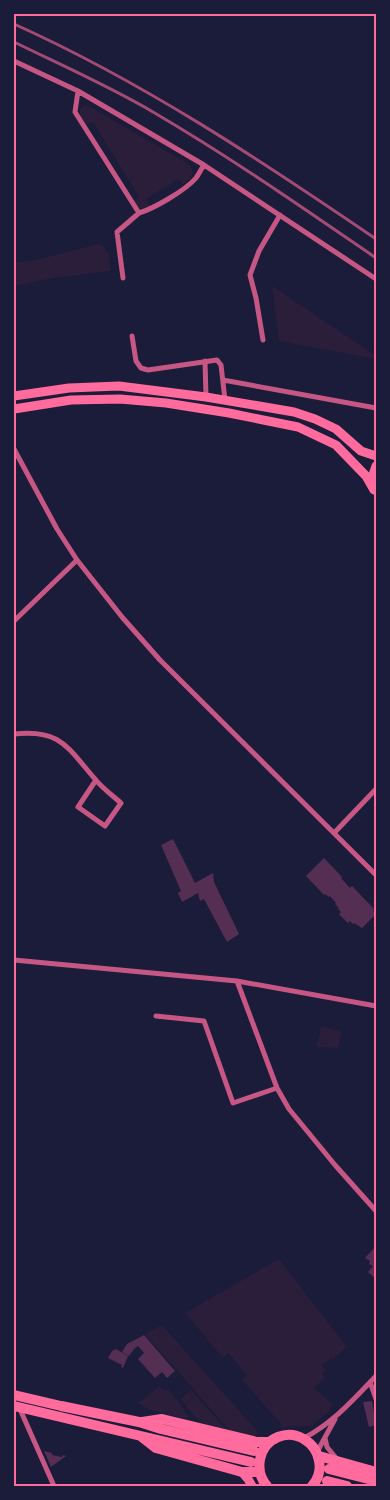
<svg xmlns="http://www.w3.org/2000/svg" width="390" height="1500" viewBox="0 0 390 1500" font-family="'Noto Serif',serif">
<rect width="100%" height="100%" fill="#1b1b3a"/>
<path fill="#2a1e3b" d="M 87,105 L 187,163 C 197,172 192,178 183,185 L 178,179 L 146,199 L 150,206 L 142,209 L 138,207 L 134,200 L 139,197 L 93,122 L 86,125 C 81,118 74,108 87,105 Z
M 98,244 L 102,245 L 108,253 L 111,271 L 53,278 L 15,286 L 14,284 L 14,263 L 36,260 Z
M 272,286 L 376,356 L 376,359 L 279,341 Z
M 321,1026 L 342,1032 L 338,1048 L 317,1047 Z
M 279,1259 L 347,1347 L 332,1360 L 331,1358 L 322,1365 L 325,1370 L 322,1373 L 325,1378 L 314,1388 L 333,1405 L 329,1409 L 330,1411 L 311,1426 L 280,1427 L 282,1425 L 242,1380 L 247,1375 L 228,1353 L 223,1358 L 185,1313 Z
M 162,1325 L 258,1432 L 256,1436 L 229,1430 L 145,1334 Z
M 160,1386 L 165,1391 L 168,1389 L 178,1401 L 189,1417 L 187,1419 L 150,1410 L 138,1403 Z
M 191,1390 L 226,1429 L 202,1423 L 199,1421 L 180,1399 Z"/>
<path fill="#542f53" d="M 173,839 L 195,883 L 213,873 L 214,882 L 239,934 L 227,942 L 204,899 L 200,901 L 198,893 L 182,902 L 178,893 L 181,891 L 161,845 Z
M 324,858 L 342,877 L 341,878 L 350,888 L 352,886 L 374,909 L 373,911 L 376,914 L 362,928 L 354,923 L 353,924 L 350,921 L 348,923 L 339,914 L 341,912 L 338,909 L 339,908 L 335,904 L 336,903 L 330,896 L 329,897 L 325,894 L 324,895 L 306,876 Z
M 374,1248 L 376,1250 L 376,1279 L 368,1272 L 373,1266 L 369,1264 L 370,1261 L 365,1258 Z
M 144,1335 L 175,1371 L 167,1378 L 162,1372 L 155,1378 L 138,1359 L 144,1353 L 138,1346 L 134,1349 L 129,1356 L 122,1352 L 127,1344 Z
M 116,1349 L 128,1356 L 123,1368 L 121,1367 L 122,1365 L 108,1358 L 112,1351 Z
M 372,1401 L 376,1425 L 369,1427 L 363,1402 Z
M 44,1451 L 52,1453 L 52,1455 L 62,1457 L 63,1455 L 66,1456 L 51,1467 Z"/>
<g fill="none" stroke-linecap="round" stroke-linejoin="round">
<path stroke="#c65784" stroke-width="5" d="M 14,61 L 78,91 L 204,165 L 376,279
M 78,91 L 75,112 L 139,213 C 153,209 186,190 196,178 C 199,174 201,169 204,165
M 123,278 L 117,232 L 139,213
M 132,336 L 136,361 L 141,368 L 148,370 L 217,360 L 221,365 L 225,400
M 263,340 L 256,298 L 250,275 L 259,251 L 280,215
M 205,361 L 206,397
M 223,380 L 376,408
M 14,449 L 57,529 L 77,560 L 122,617 L 160,660 L 376,875
M 14,621 L 77,560
M 14,734 C 61,729 67,747 95,779 C 102,788 112,795 121,803 L 105,826 L 78,807 L 96,780
M 335,832 L 376,789
M 14,960 L 237,981 L 376,1006
M 237,981 L 277,1088 L 289,1109 L 335,1165 L 376,1211
M 156,1016 L 204,1021 L 233,1103 L 277,1088
M 370,1382 L 376,1399
M 19,1407 L 54,1486
M 304,1438 C 333,1423 354,1399 376,1376
M 325,1438 L 327,1447 L 336,1458
M 317,1452 L 335,1419"/>
<path stroke="#ff6b9d" stroke-width="9" d="M 14,396 L 69,388 L 119,386 L 206,397 L 294,412 L 315,419 L 336,429 L 361,451 L 376,456
M 14,409 L 71,400 L 120,399 L 166,403 L 229,413 L 298,427 L 336,445 L 366,476 L 374,490
M 373,486 L 373,475 L 376,466
M 242,1472 L 248,1479 L 252,1486"/>
<path stroke="#ff6b9d" stroke-width="10" d="M 14,1395 L 61,1406 L 139,1422 L 161,1429 L 254,1451
M 14,1406 L 251,1462
M 142,1422 L 162,1419 L 257,1442 L 270,1442
M 142,1437 L 156,1448 L 242,1472 L 260,1472
M 319,1456 L 376,1472
M 329,1469 L 376,1481
M 327,1481 L 347,1486
M 267,1486 C 254,1471 258,1445 278,1437 C 296,1430 316,1442 319,1461 C 321,1470 318,1480 312,1486"/>
<path stroke="#a44b75" stroke-width="3" d="M 14,24 C 143,82 260,160 376,239
M 14,42 C 61,65 109,86 153,112 C 230,157 303,208 376,258"/>
</g>
<rect width="390" height="1500" fill="none" stroke="#1b1b3a" stroke-width="30"/>
<rect x="15" y="15" width="360" height="1470" fill="none" stroke="#ff6b9d" stroke-width="2"/>
</svg>
